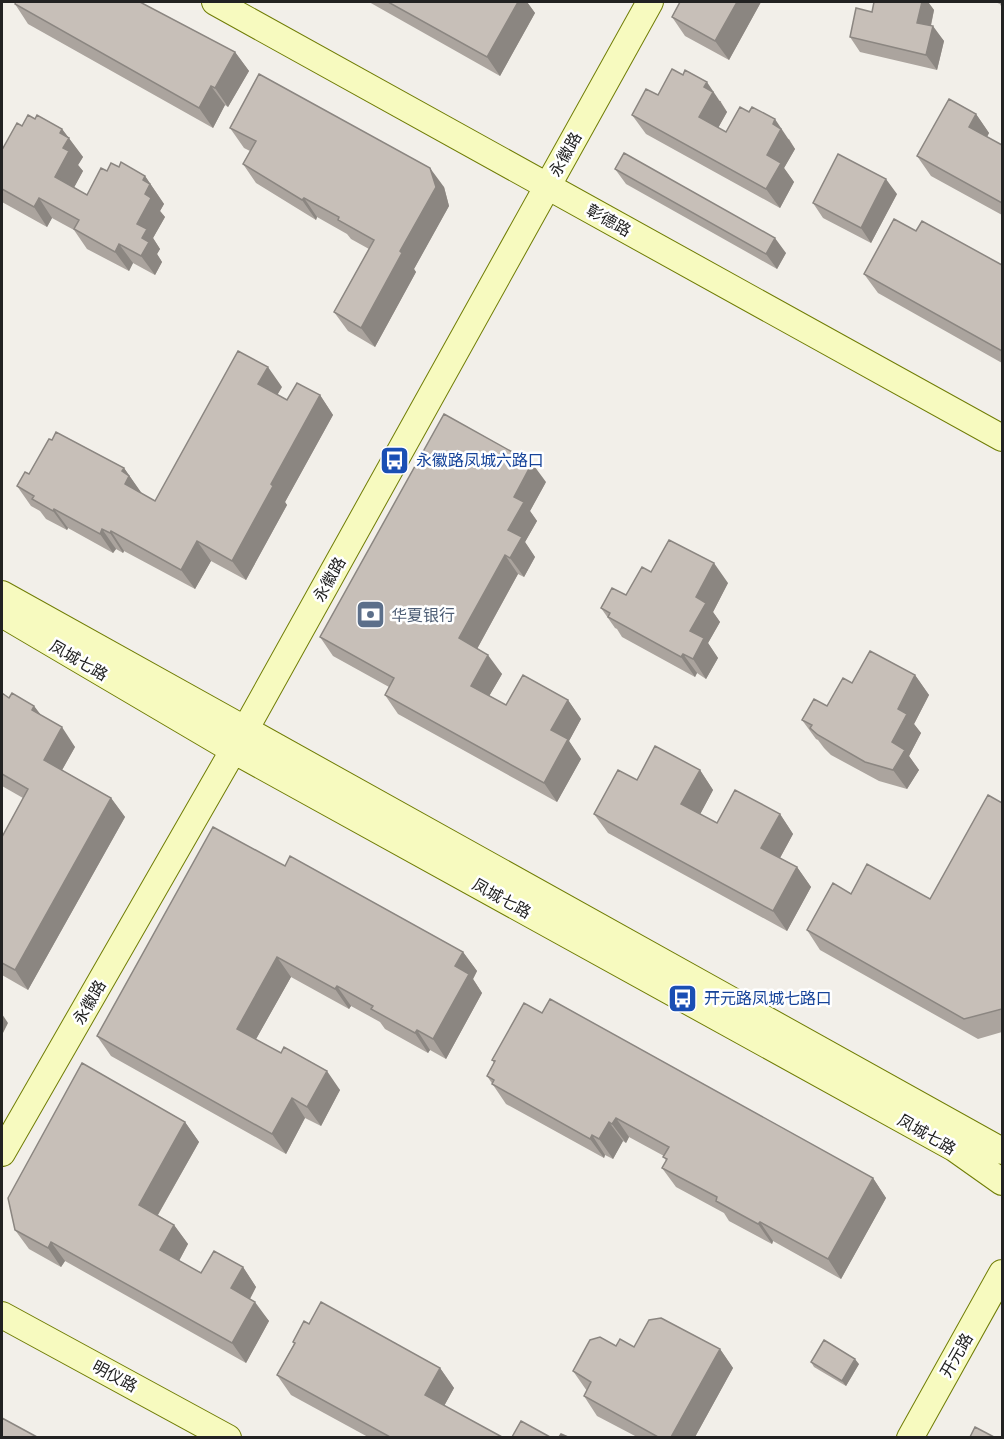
<svg xmlns="http://www.w3.org/2000/svg" width="1004" height="1439" viewBox="0 0 1004 1439" font-family="'Work Sans','Noto Sans SC',sans-serif">
<rect width="100%" height="100%" fill="#f2efe9"/>
<g fill="none" stroke-linecap="round" stroke-linejoin="round">
<defs>
<path id="secondary" d="M 215,2 L 1002,438
M 2,594 L 1002,1151
M 2,614 L 233,750 L 954,1148 L 1002,1182
M 2,1153 L 245,730 L 650,2
M 2,1315 L 228,1438
M 910,1438 L 1002,1273"/>
</defs>
<use href="#secondary" stroke="#707d05" stroke-width="28"/>
<use href="#secondary" stroke="#f7fabf" stroke-width="26"/>
</g>
<path fill="#aba49e" d="M 369,2 L 527,2 L 535,13 L 500,76 Z
M 761,2 L 729,60 L 685,36 L 672,17 Z
M 874,2 L 928,2 L 934,10 L 931,26 L 944,41 L 937,70 L 860,52 L 850,37 L 872,12 Z
M 995,2 L 1002,2 L 1002,8 L 1000,4 Z
M 15,4 L 235,52 L 249,71 L 228,107 L 225,105 L 213,128 L 28,24 Z
M 658,95 L 721,101 L 721,102 L 727,112 L 718,128 L 726,132 L 789,139 L 795,149 L 784,168 L 794,182 L 780,208 L 646,134 L 632,115 Z
M 976,114 L 989,133 L 987,137 L 1002,145 L 1002,215 L 931,176 L 917,156 Z
M 22,126 L 62,129 L 83,157 L 78,165 L 83,171 L 74,187 L 87,195 L 107,171 L 119,167 L 145,176 L 164,204 L 160,211 L 165,217 L 153,238 L 160,249 L 157,254 L 162,262 L 155,275 L 133,263 L 129,271 L 87,249 L 74,230 L 52,218 L 47,227 L 2,202 L 2,147 L 3,148 Z
M 230,128 L 444,187 L 449,206 L 414,269 L 416,272 L 375,347 L 348,331 L 334,312 L 369,249 L 351,239 L 347,234 L 317,217 L 316,220 L 256,183 L 243,164 L 250,151 L 244,148 Z
M 615,169 L 786,253 L 777,269 L 626,184 Z
M 897,194 L 871,243 L 823,218 L 813,203 Z
M 916,231 L 1002,265 L 1002,363 L 878,293 L 864,274 Z
M 282,387 L 277,394 L 287,400 L 320,395 L 333,415 L 285,502 L 287,505 L 246,580 L 211,561 L 195,589 L 124,551 L 123,553 L 116,549 L 113,553 L 68,528 L 67,530 L 46,519 L 40,511 L 31,506 L 17,486 L 29,474 L 124,468 L 141,493 L 155,501 Z
M 546,482 L 530,511 L 537,521 L 525,542 L 535,557 L 524,577 L 518,574 L 477,649 L 502,674 L 489,696 L 506,705 L 568,700 L 581,719 L 569,741 L 581,759 L 557,802 L 398,714 L 385,695 L 389,687 L 333,656 L 320,637 Z
M 651,572 L 728,583 L 713,612 L 720,622 L 708,643 L 718,658 L 706,679 L 697,673 L 695,677 L 622,637 L 617,629 L 615,628 L 601,608 L 626,595 Z
M 915,675 L 929,695 L 914,724 L 921,733 L 909,756 L 919,770 L 907,789 L 879,781 L 831,755 L 824,748 L 818,740 L 816,739 L 802,720 L 827,706 L 852,683 Z
M 2,693 L 9,698 L 34,706 L 41,715 L 75,747 L 62,770 L 111,798 L 125,817 L 28,990 L 2,975 L 2,837 L 23,798 L 2,786 Z
M 700,770 L 713,790 L 700,814 L 717,823 L 780,814 L 793,834 L 780,858 L 797,867 L 811,887 L 787,931 L 608,833 L 594,814 L 637,780 Z
M 1002,801 L 1002,1032 L 978,1039 L 820,950 L 807,930 L 851,894 L 930,899 Z
M 285,866 L 463,952 L 477,971 L 473,979 L 482,993 L 446,1059 L 430,1050 L 428,1053 L 385,1029 L 380,1022 L 351,1006 L 349,1009 L 291,977 L 256,1039 L 340,1090 L 321,1126 L 305,1118 L 286,1154 L 111,1056 L 97,1036 Z
M 542,1013 L 873,1178 L 886,1198 L 841,1279 L 773,1241 L 772,1244 L 729,1221 L 724,1213 L 676,1187 L 662,1168 L 666,1161 L 664,1156 L 629,1137 L 626,1143 L 623,1141 L 613,1159 L 605,1155 L 604,1158 L 506,1104 L 487,1076 L 494,1063 L 492,1060 Z
M 185,1122 L 199,1142 L 158,1215 L 174,1225 L 188,1244 L 179,1261 L 201,1273 L 243,1267 L 256,1287 L 250,1299 L 269,1321 L 246,1363 L 65,1261 L 61,1267 L 29,1249 L 15,1230 Z
M 309,1324 L 440,1368 L 454,1388 L 444,1406 L 502,1437 L 368,1437 L 291,1395 L 277,1375 L 294,1344 L 293,1342 Z
M 616,1346 L 720,1349 L 733,1368 L 695,1437 L 637,1437 L 597,1416 L 584,1396 L 587,1391 L 573,1371 Z
M 811,1362 L 859,1364 L 846,1386 L 814,1367 Z"/>
<path fill="#8b8681" d="M 518,2 L 527,2 L 535,13 L 500,76 L 487,57 Z
M 737,2 L 761,2 L 729,60 L 715,41 Z
M 919,2 L 928,2 L 934,10 L 928,38 L 917,23 Z
M 933,26 L 944,41 L 937,70 L 926,55 Z
M 235,52 L 249,71 L 228,107 L 215,88 Z
M 707,82 L 727,112 L 713,137 L 699,117 L 704,87 Z
M 211,86 L 225,105 L 213,128 L 199,108 Z
M 976,114 L 989,133 L 982,146 L 969,127 Z
M 775,119 L 795,149 L 784,168 L 794,182 L 780,208 L 766,189 L 767,155 L 773,124 Z
M 62,129 L 83,157 L 78,165 L 83,171 L 69,197 L 55,177 L 63,148 L 60,133 Z
M 430,168 L 444,187 L 449,206 L 414,269 L 416,272 L 375,347 L 361,328 L 400,251 Z
M 145,176 L 164,204 L 160,211 L 165,217 L 153,238 L 160,249 L 157,254 L 162,262 L 155,275 L 141,256 L 137,224 L 145,194 L 143,180 Z
M 886,179 L 897,194 L 871,243 L 861,228 Z
M 39,198 L 52,218 L 47,227 L 34,207 Z
M 304,198 L 317,217 L 316,220 L 302,200 Z
M 775,238 L 786,253 L 777,269 L 766,254 Z
M 119,244 L 133,263 L 129,271 L 115,252 Z
M 268,367 L 282,387 L 272,404 L 258,384 Z
M 320,395 L 333,415 L 285,502 L 287,505 L 246,580 L 232,561 L 271,484 Z
M 532,463 L 546,482 L 530,511 L 537,521 L 525,542 L 535,557 L 524,577 L 510,558 L 508,530 L 514,497 Z
M 124,468 L 143,495 L 125,484 L 122,471 Z
M 54,509 L 68,528 L 67,530 L 53,511 Z
M 102,529 L 116,549 L 113,553 L 100,534 Z
M 111,531 L 124,551 L 123,553 L 110,533 Z
M 197,541 L 211,561 L 195,589 L 181,570 Z
M 505,555 L 518,574 L 472,658 L 459,638 Z
M 714,563 L 728,583 L 713,612 L 720,622 L 708,643 L 718,658 L 706,679 L 693,659 L 690,631 L 696,597 Z
M 683,654 L 697,673 L 695,677 L 681,657 Z
M 488,655 L 502,674 L 484,705 L 471,686 Z
M 915,675 L 929,695 L 914,724 L 921,733 L 909,756 L 919,770 L 907,789 L 893,770 L 892,742 L 898,709 Z
M 568,700 L 581,719 L 569,741 L 581,759 L 557,802 L 544,783 L 551,730 Z
M 34,706 L 48,725 L 32,710 Z
M 62,727 L 75,747 L 57,779 L 44,760 Z
M 700,770 L 713,790 L 695,824 L 681,804 Z
M 111,798 L 125,817 L 28,990 L 15,970 Z
M 780,814 L 793,834 L 775,867 L 761,848 Z
M 797,867 L 811,887 L 787,931 L 773,911 Z
M 463,952 L 477,971 L 473,979 L 482,993 L 446,1059 L 433,1039 L 455,966 Z
M 277,957 L 291,977 L 251,1048 L 237,1029 Z
M 337,986 L 351,1006 L 349,1009 L 335,989 Z
M 2,1014 L 8,1023 L 2,1035 Z
M 417,1030 L 430,1050 L 428,1053 L 415,1033 Z
M 327,1071 L 340,1090 L 321,1126 L 307,1107 Z
M 292,1098 L 305,1118 L 286,1154 L 272,1134 Z
M 616,1118 L 629,1137 L 626,1143 L 612,1124 Z
M 185,1122 L 199,1142 L 152,1225 L 139,1205 Z
M 609,1122 L 623,1141 L 613,1159 L 599,1139 Z
M 592,1135 L 605,1155 L 604,1158 L 590,1139 Z
M 873,1178 L 886,1198 L 841,1279 L 828,1259 Z
M 760,1222 L 773,1241 L 772,1244 L 758,1224 Z
M 174,1225 L 188,1244 L 174,1270 L 160,1250 Z
M 51,1242 L 65,1261 L 61,1267 L 48,1248 Z
M 243,1267 L 256,1287 L 245,1308 L 231,1288 Z
M 255,1302 L 269,1321 L 246,1363 L 232,1343 Z
M 720,1349 L 733,1368 L 695,1437 L 671,1437 Z
M 855,1359 L 859,1364 L 846,1386 L 842,1381 Z
M 440,1368 L 454,1388 L 439,1415 L 425,1395 Z"/>
<path fill="#c7bfb8" stroke="#8b8681" stroke-width="1.5" d="M 16,2 L 140,2 L 235,52 L 215,88 L 211,86 L 199,108 L 15,4 Z
M 388,2 L 518,2 L 487,57 Z
M 680,2 L 737,2 L 715,41 L 672,17 Z
M 874,2 L 922,2 L 917,23 L 933,26 L 926,55 L 850,37 L 856,8 L 872,12 Z
M 672,69 L 683,75 L 685,70 L 707,82 L 704,87 L 713,92 L 699,117 L 726,132 L 740,107 L 749,112 L 752,107 L 775,119 L 773,124 L 781,129 L 767,155 L 781,163 L 766,189 L 632,115 L 646,89 L 658,95 Z
M 259,74 L 430,168 L 436,187 L 400,251 L 402,253 L 361,328 L 334,312 L 374,240 L 338,220 L 339,217 L 304,198 L 302,200 L 243,164 L 256,141 L 230,128 Z
M 949,99 L 976,114 L 969,127 L 1002,145 L 1002,203 L 917,156 Z
M 28,115 L 35,119 L 37,115 L 62,129 L 60,133 L 69,138 L 63,148 L 69,151 L 55,177 L 87,195 L 101,168 L 107,171 L 111,163 L 119,167 L 121,162 L 145,176 L 143,180 L 150,184 L 145,194 L 151,198 L 137,224 L 147,229 L 142,238 L 149,242 L 141,256 L 119,244 L 115,252 L 74,229 L 79,220 L 39,198 L 34,207 L 2,189 L 2,147 L 3,148 L 17,123 L 22,126 Z
M 624,153 L 775,238 L 766,254 L 615,169 Z
M 838,154 L 886,179 L 861,228 L 813,203 Z
M 894,219 L 916,231 L 922,221 L 1002,265 L 1002,351 L 864,274 Z
M 238,351 L 268,367 L 258,384 L 287,400 L 297,383 L 320,395 L 271,484 L 273,486 L 232,561 L 197,541 L 181,570 L 111,531 L 110,533 L 102,529 L 100,534 L 54,509 L 53,511 L 32,499 L 34,496 L 17,486 L 25,472 L 29,474 L 49,439 L 52,440 L 56,432 L 124,468 L 122,471 L 129,476 L 125,484 L 155,501 Z
M 444,414 L 532,463 L 514,497 L 524,502 L 508,530 L 522,537 L 510,558 L 505,555 L 459,638 L 488,655 L 471,686 L 506,705 L 523,675 L 568,700 L 551,730 L 568,739 L 544,783 L 385,695 L 394,678 L 320,637 Z
M 669,540 L 714,563 L 696,597 L 706,603 L 690,631 L 704,638 L 693,659 L 683,654 L 681,657 L 608,617 L 610,613 L 601,608 L 612,588 L 626,595 L 642,567 L 651,572 Z
M 870,651 L 915,675 L 898,709 L 907,714 L 892,742 L 905,750 L 893,770 L 865,762 L 818,735 L 810,728 L 812,725 L 802,720 L 814,699 L 827,706 L 843,678 L 852,683 Z
M 2,693 L 9,698 L 12,693 L 34,706 L 32,710 L 62,727 L 44,760 L 111,798 L 15,970 L 2,963 L 2,837 L 28,789 L 2,774 Z
M 655,746 L 700,770 L 681,804 L 717,823 L 735,790 L 780,814 L 761,848 L 797,867 L 773,911 L 594,814 L 618,770 L 637,780 Z
M 988,795 L 1002,803 L 1002,801 L 1002,1009 L 964,1019 L 807,930 L 833,883 L 851,894 L 867,864 L 930,899 Z
M 213,827 L 285,866 L 290,856 L 463,952 L 455,966 L 469,974 L 433,1039 L 417,1030 L 415,1033 L 371,1009 L 373,1006 L 337,986 L 335,989 L 277,957 L 237,1029 L 281,1053 L 284,1047 L 327,1071 L 307,1107 L 292,1098 L 272,1134 L 97,1036 Z
M 550,999 L 873,1178 L 828,1259 L 760,1222 L 758,1224 L 716,1201 L 717,1197 L 662,1168 L 667,1159 L 663,1157 L 669,1147 L 616,1118 L 612,1124 L 609,1122 L 599,1139 L 592,1135 L 590,1139 L 492,1084 L 494,1080 L 487,1076 L 495,1061 L 492,1060 L 524,1003 L 542,1013 Z
M 82,1063 L 185,1122 L 139,1205 L 174,1225 L 160,1250 L 201,1273 L 214,1251 L 243,1267 L 231,1288 L 255,1302 L 232,1343 L 51,1242 L 48,1248 L 15,1230 L 8,1198 Z
M 321,1302 L 440,1368 L 425,1395 L 502,1437 L 390,1437 L 277,1375 L 295,1343 L 293,1342 L 304,1321 L 309,1324 Z
M 661,1318 L 720,1349 L 671,1437 L 658,1437 L 584,1396 L 591,1382 L 573,1371 L 590,1340 L 600,1337 L 616,1346 L 620,1339 L 634,1347 L 649,1320 Z
M 824,1340 L 855,1359 L 842,1381 L 811,1362 Z
M 2,1418 L 37,1437 L 2,1437 Z
M 521,1421 L 550,1437 L 512,1437 Z
M 975,1427 L 994,1437 L 970,1437 Z
M 561,1434 L 568,1437 L 559,1437 Z"/>
<defs>
<symbol id="bus-square" viewBox="-11 -11 22 22"><rect x="-9" y="-9" width="18" height="18" rx="4" fill="#1a4fb4" stroke="#fff"/><path d="M-5-6H5V4H4V6H2V4H-2V6H-4V4H-5ZM-3.5-4V0h7V-4ZM-3.5 1.2v1.5H-2V1.2ZM2 1.2v1.5H3.5V1.2Z" fill="#fff"/></symbol>
<symbol id="bank-square" viewBox="-11 -11 22 22"><rect x="-9" y="-9" width="18" height="18" rx="4" fill="#5c6f8a" stroke="#fff"/><path d="M-6-4H6V4H-6ZM0-2.3a2.3 2.3 0 1 0 0 4.6a2.3 2.3 0 1 0 0-4.6Z" fill="#fff"/></symbol>
</defs>
<g fill-rule="evenodd">
<use href="#bus-square" x="378" y="444" width="33" height="33"/>
<use href="#bank-square" x="354" y="598" width="33" height="33"/>
<use href="#bus-square" x="666" y="982" width="33" height="33"/>
</g>
<g text-anchor="middle" stroke-width="5" stroke-linejoin="round" paint-order="stroke">
<g font-size="16" fill="#222" stroke="#fff">
<text transform="translate(565 154) rotate(-61)" y="6">永徽路</text>
<text transform="translate(609 220) rotate(29)" y="6">彰德路</text>
<text transform="translate(329 579) rotate(-61)" y="6">永徽路</text>
<text transform="translate(79 660) rotate(30)" y="6">凤城七路</text>
<text transform="translate(502 898) rotate(29)" y="6">凤城七路</text>
<text transform="translate(89 1002) rotate(-60)" y="6">永徽路</text>
<text transform="translate(927 1134) rotate(30)" y="6">凤城七路</text>
<text transform="translate(956 1355) rotate(-60)" y="6">开元路</text>
<text transform="translate(115 1376) rotate(28)" y="6">明仪路</text>
</g>
<g font-size="16" fill="#164399" stroke="#fff" text-anchor="start">
<text x="416" y="466">永徽路凤城六路口</text>
<text x="704" y="1004">开元路凤城七路口</text>
</g>
<g font-size="16" fill="#4e5e75" stroke="#fff" text-anchor="start">
<text x="391" y="621">华夏银行</text>
</g>
</g>
<rect width="1004" height="1439" fill="none" stroke="#222222" stroke-width="6"/>
</svg>
